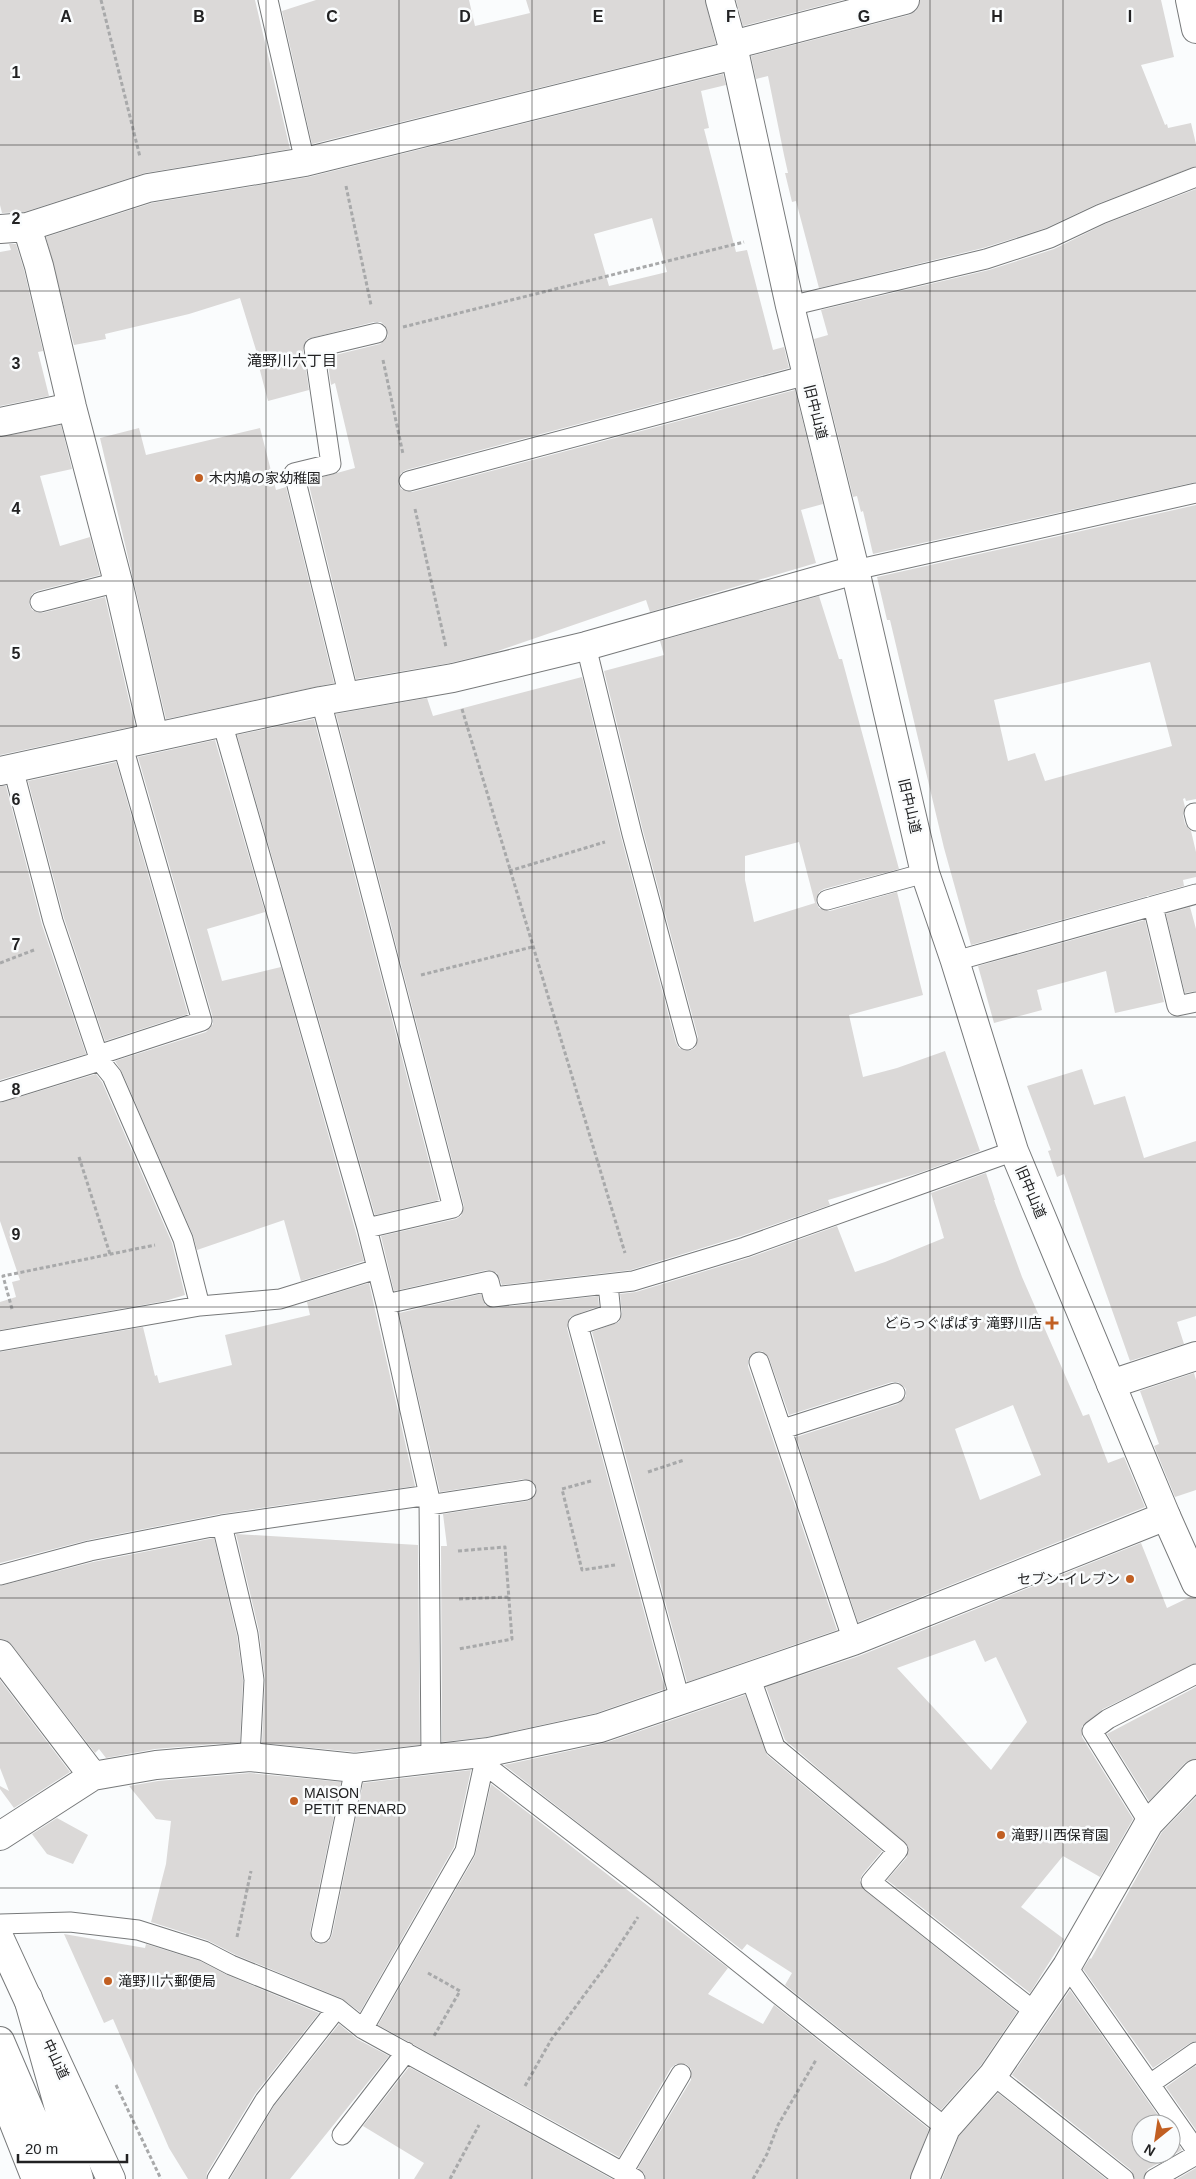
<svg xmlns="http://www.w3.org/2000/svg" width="1196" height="2179" viewBox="0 0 1196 2179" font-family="Arial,'Noto Sans JP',sans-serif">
<rect width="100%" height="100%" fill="#fafcfd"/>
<path fill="#dbd9d8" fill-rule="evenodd" d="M 0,0 L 255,0 L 290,149 L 145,173 L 24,212 L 2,213 L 0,205 Z
M 316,0 L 469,0 L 475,26 L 530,13 L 526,0 L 705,0 L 716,44 L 312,144 L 282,11 Z
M 736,0 L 843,0 L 743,26 Z
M 920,0 L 1161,0 L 1174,57 L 1141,65 L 1165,125 L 1167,124 L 1168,128 L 1191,123 L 1196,144 L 1196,166 L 1097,204 L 1046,228 L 983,248 L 819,288 L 796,201 L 792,202 L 785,173 L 788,173 L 784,155 L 768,76 L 756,79 L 751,56 L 909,15 L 916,11 Z
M 723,74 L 726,85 L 701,91 L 709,128 L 704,129 L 736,252 L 747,250 L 773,350 L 784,347 L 789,368 L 406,470 L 401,473 L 398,483 L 401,489 L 412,492 L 795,390 L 823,504 L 801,510 L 816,563 L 650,612 L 646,600 L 495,652 L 450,663 L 356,679 L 308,481 L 355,468 L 335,383 L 331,385 L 327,357 L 380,344 L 388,336 L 385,326 L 381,322 L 374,322 L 307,339 L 303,350 L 309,390 L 268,401 L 258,363 L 260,363 L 240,298 L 189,314 L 105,334 L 106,339 L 74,345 L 46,237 L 152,203 L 309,177 ZM 652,218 L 667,272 L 609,286 L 594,234 Z
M 1196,189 L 1196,482 L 873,554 L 863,511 L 861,512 L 857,496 L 853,497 L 814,339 L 828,335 L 821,310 L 989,270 L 1054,249 L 1105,224 Z
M 9,244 L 16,244 L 24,270 L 43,351 L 38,352 L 49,396 L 0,406 L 0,252 L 11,250 Z
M 61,425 L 72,469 L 40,476 L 60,546 L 90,537 L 100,575 L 37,591 L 32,594 L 29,604 L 32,610 L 42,613 L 105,597 L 135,726 L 0,755 L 0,437 Z
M 139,428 L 146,455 L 260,428 L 276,490 L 286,487 L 334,683 L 166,719 L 100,438 Z
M 1196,505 L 1196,799 L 1186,801 L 1185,798 L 1183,799 L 1185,807 L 1183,815 L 1185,824 L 1191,831 L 1196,852 L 1196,877 L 1183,880 L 1184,886 L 971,945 L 944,848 L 890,620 L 887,620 L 877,577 ZM 1150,662 L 1172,746 L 1045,781 L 1035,753 L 1008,761 L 994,700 Z
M 819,596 L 839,659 L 842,659 L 899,869 L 824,889 L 819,892 L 816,902 L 819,908 L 830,911 L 897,892 L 923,995 L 849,1015 L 863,1077 L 897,1068 L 945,1051 L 980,1151 L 919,1173 L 828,1200 L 830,1205 L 741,1236 L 631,1270 L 502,1285 L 497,1273 L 487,1270 L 394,1291 L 381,1236 L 456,1219 L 461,1216 L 464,1206 L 336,714 L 427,698 L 433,716 L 582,677 L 621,837 L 676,1043 L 679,1048 L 689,1051 L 695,1048 L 698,1037 L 643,831 L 604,671 L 664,655 L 660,641 ZM 799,842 L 815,903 L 754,922 L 745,880 L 745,856 Z
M 314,719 L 439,1200 L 375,1215 L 237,735 Z
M 215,740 L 265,912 L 207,929 L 222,981 L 281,967 L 364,1261 L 301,1281 L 284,1220 L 197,1250 L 193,1235 L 122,1072 L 115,1061 L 206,1032 L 213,1024 L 213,1018 L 138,757 Z
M 116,762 L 188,1014 L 105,1041 L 64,918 L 28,781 Z
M 0,786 L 6,786 L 42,925 L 86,1054 L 0,1080 Z
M 1190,907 L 1196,929 L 1196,991 L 1185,993 L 1166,914 Z
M 1145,920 L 1164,1002 L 1115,1013 L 1106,971 L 1037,990 L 1042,1010 L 994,1023 L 978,966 Z
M 1082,1069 L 1094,1105 L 1125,1096 L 1144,1158 L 1196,1141 L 1196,1316 L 1177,1322 L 1184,1344 L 1130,1361 L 1064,1174 L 1057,1177 L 1048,1151 L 1051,1150 L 1027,1086 Z
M 96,1074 L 102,1082 L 172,1243 L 185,1295 L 165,1301 L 0,1330 L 0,1302 L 16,1297 L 12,1282 L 20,1280 L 0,1221 L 0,1103 Z
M 986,1173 L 995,1200 L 994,1200 L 1022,1277 L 1083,1416 L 1089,1414 L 1108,1463 L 1124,1457 L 1145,1507 L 858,1622 L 796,1437 L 898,1404 L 906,1396 L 906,1389 L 898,1382 L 892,1382 L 789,1415 L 769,1358 L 762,1351 L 755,1352 L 748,1359 L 748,1366 L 837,1630 L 687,1682 L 592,1332 L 619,1322 L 622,1313 L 620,1294 L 636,1292 L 748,1258 L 837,1226 L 855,1272 L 885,1262 L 944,1238 L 931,1193 ZM 1013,1405 L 1041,1475 L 980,1500 L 955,1429 Z
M 369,1283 L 415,1486 L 220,1514 L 88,1540 L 0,1563 L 0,1352 L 143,1327 L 155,1376 L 157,1375 L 159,1383 L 232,1365 L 225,1335 L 310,1315 L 307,1302 Z
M 481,1294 L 485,1305 L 494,1308 L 598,1296 L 599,1306 L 570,1317 L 567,1328 L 665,1689 L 596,1713 L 486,1737 L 442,1742 L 441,1546 L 447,1546 L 443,1514 L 528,1501 L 533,1498 L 537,1489 L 534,1483 L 524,1479 L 440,1492 L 399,1313 Z
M 1194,1373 L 1196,1380 L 1196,1490 L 1175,1497 L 1154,1446 L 1159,1444 L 1140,1391 Z
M 236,1534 L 418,1545 L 420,1745 L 355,1752 L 262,1743 L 265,1679 L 259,1631 Z
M 214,1538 L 237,1636 L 243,1680 L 240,1742 L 155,1749 L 106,1758 L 99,1749 L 95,1753 L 12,1645 L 6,1640 L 0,1639 L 0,1586 L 93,1562 Z
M 1141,1543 L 1167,1608 L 1190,1597 L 1196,1598 L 1196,1663 L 1103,1709 L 1082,1726 L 1082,1737 L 1133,1819 L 1100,1877 L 1063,1856 L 1021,1907 L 1064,1939 L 1030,1993 L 887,1880 L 907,1857 L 908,1846 L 785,1740 L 766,1687 L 859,1656 ZM 975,1640 L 985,1662 L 996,1657 L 1027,1722 L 991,1770 L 897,1668 Z
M 0,1680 L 70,1772 L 14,1808 L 0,1789 L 0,1786 L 9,1791 L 0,1768 Z
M 1196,1687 L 1196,1759 L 1185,1763 L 1149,1801 L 1107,1734 Z
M 745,1695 L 767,1755 L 882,1851 L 862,1875 L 860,1881 L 864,1890 L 1017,2012 L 981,2065 L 941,2110 L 785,1985 L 792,1973 L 747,1944 L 742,1950 L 504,1765 L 605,1743 Z
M 471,1770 L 454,1847 L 360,2012 L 341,1998 L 236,1955 L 207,1940 L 151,1922 L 166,1864 L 171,1821 L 156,1819 L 129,1786 L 158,1781 L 250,1773 L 341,1782 L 310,1931 L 313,1941 L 319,1944 L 329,1941 L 332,1935 L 363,1783 Z
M 491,1784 L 728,1968 L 708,1994 L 763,2024 L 774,2005 L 929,2129 L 910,2179 L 646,2179 L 644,2173 L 638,2168 L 691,2080 L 691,2069 L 686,2064 L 676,2064 L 671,2068 L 619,2157 L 378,2025 L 475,1856 Z
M 1196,1797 L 1196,2041 L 1190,2043 L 1153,2068 L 1083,1969 L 1090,1958 L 1091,1959 L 1162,1832 Z
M 57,1818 L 88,1835 L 73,1864 L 47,1854 L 32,1834 Z
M 64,1934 L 145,1948 L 146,1944 L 200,1961 L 227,1975 L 319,2013 L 255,2094 L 207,2173 L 206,2179 L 188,2179 L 169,2148 L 113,2019 L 104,2023 Z
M 1070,1990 L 1164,2124 L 1141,2124 L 1141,2154 L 1171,2154 L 1171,2134 L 1182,2150 L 1148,2169 L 1143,2179 L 1135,2179 L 1131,2170 L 1012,2075 Z
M 339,2024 L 357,2039 L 389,2056 L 290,2179 L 230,2179 L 274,2106 Z
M 1195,2066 L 1196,2067 L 1196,2130 L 1166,2087 Z
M 409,2067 L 612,2179 L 414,2179 L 424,2163 L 363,2126 Z
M 998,2093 L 1106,2179 L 942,2179 L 959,2136 Z
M 1196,2168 L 1196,2179 L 1177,2179 Z"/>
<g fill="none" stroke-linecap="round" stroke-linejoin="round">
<defs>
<path id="service" d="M 268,0 L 305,162
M 790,306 L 986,259 L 1050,238 L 1101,214 L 1196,177
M 409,481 L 807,375
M 855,570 L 1196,493
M 40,602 L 118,582
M 586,646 L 632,834 L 687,1040
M 349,697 L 294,473 L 331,464 L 314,348 L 377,333
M 321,701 L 453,1208 L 367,1228
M 222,722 L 367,1228 L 386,1304 L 429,1495 L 431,1760
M 13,768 L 53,921 L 98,1055 L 100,1061 L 112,1076 L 183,1239 L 200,1306
M 1196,813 L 1194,813 L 1196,821
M 827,900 L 925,873
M 1153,906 L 1177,1006 L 1196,1002
M 955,961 L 1196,894
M 98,1055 L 202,1021 L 122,743
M 0,1092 L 100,1061
M 608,1284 L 611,1314 L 578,1325 L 680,1700
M 386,1304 L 489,1281 L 493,1297 L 633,1281 L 745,1247 L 1014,1151
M 0,1341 L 200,1306 L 280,1299 L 377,1269
M 759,1362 L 853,1641
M 783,1429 L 895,1393
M 429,1505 L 526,1490
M 222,1525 L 248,1634 L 254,1680 L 250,1757
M 0,1575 L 90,1551 L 222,1525 L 429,1495
M 750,1676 L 775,1747 L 898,1850 L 871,1882 L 1035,2012
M 484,1764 L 653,1894 L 946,2128
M 1149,1823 L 1092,1731 L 1108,1719 L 1196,1674
M 0,1924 L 70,1922 L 138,1930 L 204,1951 L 231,1965 L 337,2008 L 363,2029 L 635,2179
M 321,1933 L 355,1768
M 1067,1966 L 1196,2150
M 363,2029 L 465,1851 L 484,1764 L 489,1753
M 993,2075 L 1124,2179
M 1150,2084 L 1196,2052
M 342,2135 L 406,2052
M 623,2172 L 681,2074
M 217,2179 L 265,2100 L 337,2008
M 1154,2179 L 1196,2155"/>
<path id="minor" d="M 1190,0 L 1196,29
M 732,45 L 905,0
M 27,227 L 39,266 L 72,407 L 118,582 L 154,737
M 0,229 L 27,227 L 148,188 L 305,162 L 735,55
M 0,422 L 72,407
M 0,771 L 321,701 L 453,678 L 586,646 L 855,570
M 1111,1384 L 1196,1356
M 0,1654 L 93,1776
M 0,1836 L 93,1776 L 156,1765 L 250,1757 L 355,1768 L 489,1752 L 600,1728 L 853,1641 L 1166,1516
M 925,2179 L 946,2128 L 993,2075 L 1067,1966 L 1149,1823 L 1196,1774"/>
<path id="tertiary" d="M 720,0 L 735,55 L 790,306 L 855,570 L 925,873 L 955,961 L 1014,1151 L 1166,1516 L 1196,1583"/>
<path id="trunk" d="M 0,1939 L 111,2179"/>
<path id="motorway" d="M 28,1998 L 79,2179
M 0,2041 L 59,2179
M 0,2088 L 36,2179"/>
</defs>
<use href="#service" stroke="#77797a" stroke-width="21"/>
<use href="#minor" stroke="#77797a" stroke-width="30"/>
<use href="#tertiary" stroke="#77797a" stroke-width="30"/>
<use href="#trunk" stroke="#77797a" stroke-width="30"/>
<use href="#motorway" stroke="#77797a" stroke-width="30"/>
<path stroke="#a8a9aa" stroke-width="3" stroke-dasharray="4 2.5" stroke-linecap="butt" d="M 101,0 L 140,157
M 346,186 L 371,305
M 403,327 L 744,242
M 383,360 L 403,454
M 415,509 L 446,647
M 462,709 L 625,1253
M 509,871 L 605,842
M 0,963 L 34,950
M 421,975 L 532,947
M 79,1157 L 110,1254
M 12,1309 L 3,1276 L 155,1245
M 648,1472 L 684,1460
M 591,1481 L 562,1489 L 582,1570 L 615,1565
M 458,1551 L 505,1547 L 512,1639 L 459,1649
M 459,1599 L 509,1597
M 237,1937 L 251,1871
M 428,1973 L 460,1991 L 434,2036
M 116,2085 L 161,2179
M 525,2086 L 551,2040 L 605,1967 L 638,1917
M 450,2179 L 479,2125
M 753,2179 L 767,2154 L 778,2125 L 816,2060"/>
<use href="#service" stroke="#fff" stroke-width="19"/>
<use href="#minor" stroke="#fff" stroke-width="28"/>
<use href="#tertiary" stroke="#fff" stroke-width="28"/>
<use href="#trunk" stroke="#fff" stroke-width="28"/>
<use href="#motorway" stroke="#fff" stroke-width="28"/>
</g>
<path fill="none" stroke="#222223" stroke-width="1" stroke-opacity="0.55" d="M 133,0 L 133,2179M 266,0 L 266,2179M 399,0 L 399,2179M 532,0 L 532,2179M 664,0 L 664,2179M 797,0 L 797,2179M 930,0 L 930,2179M 1063,0 L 1063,2179M 0,145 L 1196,145M 0,291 L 1196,291M 0,436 L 1196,436M 0,581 L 1196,581M 0,726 L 1196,726M 0,872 L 1196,872M 0,1017 L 1196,1017M 0,1162 L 1196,1162M 0,1307 L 1196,1307M 0,1453 L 1196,1453M 0,1598 L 1196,1598M 0,1743 L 1196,1743M 0,1888 L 1196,1888M 0,2034 L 1196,2034"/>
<g fill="#c15f22" stroke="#fafcfd" stroke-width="2">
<circle cx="199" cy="478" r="5"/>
<path d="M1049.5 1315.5h5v5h5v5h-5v5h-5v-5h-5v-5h5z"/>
<circle cx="1130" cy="1579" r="5"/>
<circle cx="294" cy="1801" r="5"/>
<circle cx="1001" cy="1835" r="5"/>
<circle cx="108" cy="1981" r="5"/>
</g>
<g text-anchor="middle" stroke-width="5" stroke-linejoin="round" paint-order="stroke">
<g font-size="14" fill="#222223" stroke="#fafcfd">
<text transform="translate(816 412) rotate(76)" y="5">旧中山道</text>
<text transform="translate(910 806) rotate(77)" y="5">旧中山道</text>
<text transform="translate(1031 1192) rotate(67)" y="5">旧中山道</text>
<text transform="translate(56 2059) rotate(65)" y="5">中山道</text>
</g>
<g font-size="14" fill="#222223" stroke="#fafcfd" text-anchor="start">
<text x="209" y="483">木内鳩の家幼稚園</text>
<text x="1042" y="1328" text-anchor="end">どらっぐぱぱす 滝野川店</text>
<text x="1120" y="1584" text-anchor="end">セブン-イレブン</text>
<text x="304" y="1798">MAISON<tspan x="304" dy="16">PETIT RENARD</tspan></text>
<text x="1011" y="1840">滝野川西保育園</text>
<text x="118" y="1986">滝野川六郵便局</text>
</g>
<g font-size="15" fill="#222223" stroke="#fafcfd">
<text x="292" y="366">滝野川六丁目</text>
</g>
</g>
<g font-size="16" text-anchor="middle" font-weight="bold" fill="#222223" stroke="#fafcfd" stroke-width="5" stroke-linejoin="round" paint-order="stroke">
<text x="66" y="22">A</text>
<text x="199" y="22">B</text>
<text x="332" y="22">C</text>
<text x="465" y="22">D</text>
<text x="598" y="22">E</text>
<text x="731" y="22">F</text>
<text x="864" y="22">G</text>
<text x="997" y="22">H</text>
<text x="1130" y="22">I</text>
<text x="16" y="78">1</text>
<text x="16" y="224">2</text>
<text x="16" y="369">3</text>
<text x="16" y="514">4</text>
<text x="16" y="659">5</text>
<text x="16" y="805">6</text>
<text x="16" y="950">7</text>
<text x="16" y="1095">8</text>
<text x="16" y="1240">9</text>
</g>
<g transform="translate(1156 2139) rotate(210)"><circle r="24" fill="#fafcfd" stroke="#a4a5a6"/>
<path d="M0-4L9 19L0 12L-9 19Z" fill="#c15f22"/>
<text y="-8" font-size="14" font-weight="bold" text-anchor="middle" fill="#222223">N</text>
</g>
<path d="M18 2154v8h109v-8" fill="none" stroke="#222223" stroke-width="2.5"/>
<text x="25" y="2154" font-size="15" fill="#222223" stroke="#fafcfd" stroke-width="4" paint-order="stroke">20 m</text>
</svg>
